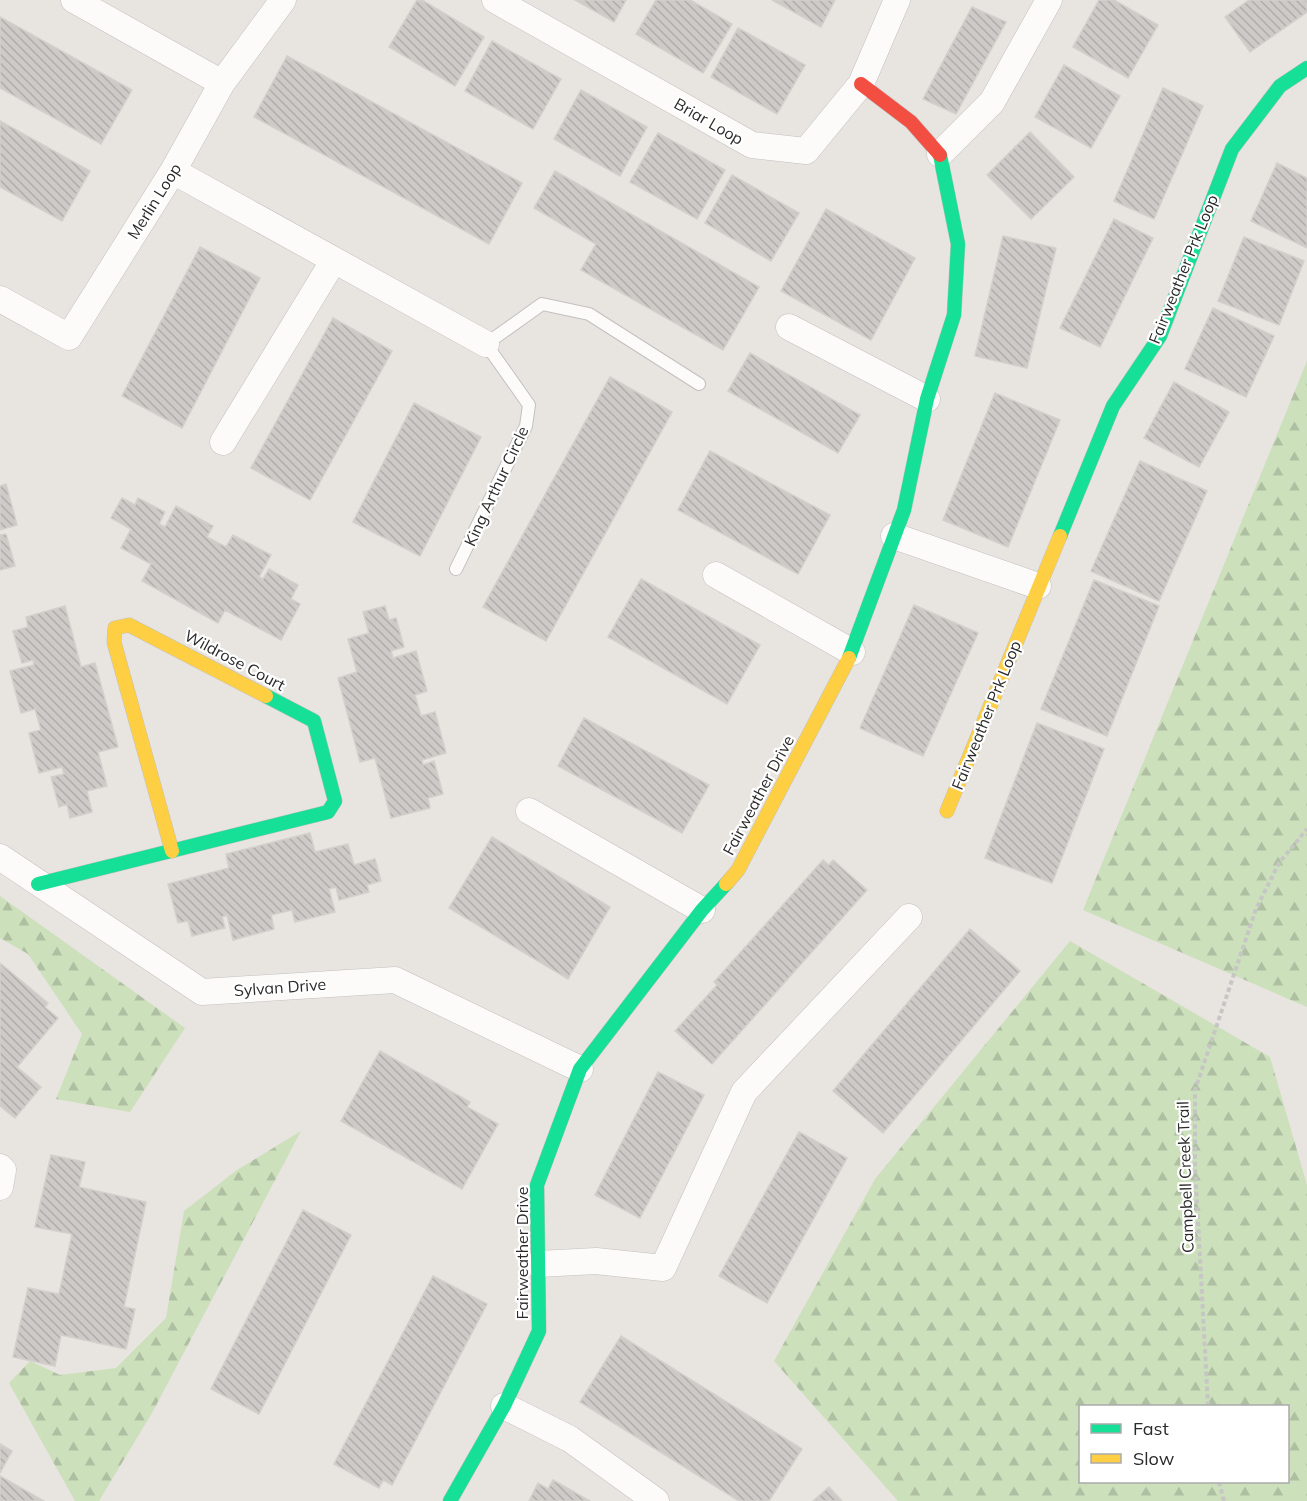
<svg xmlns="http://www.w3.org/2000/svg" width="1307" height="1501" viewBox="0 0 1307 1501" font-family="Mulish,sans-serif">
<defs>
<pattern id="forest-firs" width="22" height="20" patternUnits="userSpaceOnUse" patternTransform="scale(1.5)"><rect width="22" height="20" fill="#cce0bc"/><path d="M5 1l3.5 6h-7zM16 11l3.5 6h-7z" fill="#afc0a2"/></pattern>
<pattern id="building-back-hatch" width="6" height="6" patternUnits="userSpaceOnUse" patternTransform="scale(1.5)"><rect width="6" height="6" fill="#cdcac7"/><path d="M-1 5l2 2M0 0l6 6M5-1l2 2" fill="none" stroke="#b0aeab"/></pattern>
</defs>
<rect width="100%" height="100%" fill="#e8e4e0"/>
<path fill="url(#forest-firs)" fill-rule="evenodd" d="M 1307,361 L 1307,1007 L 1083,910 Z
M 0,896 L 185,1028 L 130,1112 L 56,1099 L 82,1034 L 28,954 L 0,938 Z
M 1070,941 L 1270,1057 L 1307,1185 L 1307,1501 L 898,1501 L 774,1361 L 875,1179 ZM 1080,1406 L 1288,1406 L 1288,1482 L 1080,1482 Z
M 301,1131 L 152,1413 L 99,1501 L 75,1501 L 9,1383 L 30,1361 L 60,1375 L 116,1368 L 166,1318 L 184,1211 L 237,1170 Z"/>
<path fill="url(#building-back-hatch)" stroke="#d3d0cc" stroke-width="1.5" d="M 417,0 L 422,0 L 484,37 L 455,86 L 389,47 Z
M 575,0 L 626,0 L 614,22 Z
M 656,0 L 690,0 L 732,24 L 703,73 L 636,34 Z
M 772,0 L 835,0 L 821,27 Z
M 1099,0 L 1114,0 L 1158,25 L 1128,78 L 1073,47 Z
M 1249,0 L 1307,0 L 1307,12 L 1250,52 L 1225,17 Z
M 972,7 L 1006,22 L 956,114 L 923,99 Z
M 0,17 L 132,90 L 101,144 L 0,88 Z
M 738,28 L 805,65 L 777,114 L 711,77 Z
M 492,41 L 561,79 L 533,129 L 465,91 Z
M 287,56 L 522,183 L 489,244 L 254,117 Z
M 1064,65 L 1120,96 L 1091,148 L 1035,117 Z
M 1163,88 L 1203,106 L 1154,219 L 1114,201 Z
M 581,90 L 647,127 L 620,176 L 554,139 Z
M 0,121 L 90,171 L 62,221 L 0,187 Z
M 1030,132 L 1074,177 L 1031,219 L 987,175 Z
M 658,133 L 725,170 L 697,219 L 630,182 Z
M 1277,163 L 1307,178 L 1307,248 L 1251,221 Z
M 555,171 L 759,287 L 723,350 L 581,270 L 596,244 L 534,208 Z
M 732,175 L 799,213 L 771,261 L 705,223 Z
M 826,209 L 915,258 L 871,340 L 781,291 Z
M 1114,219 L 1153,238 L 1100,347 L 1060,328 Z
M 1003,236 L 1056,248 L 1027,368 L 975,356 Z
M 1244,237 L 1304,261 L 1279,325 L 1218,301 Z
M 200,247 L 260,278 L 182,428 L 122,396 Z
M 1213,308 L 1274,336 L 1246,397 L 1185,369 Z
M 333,318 L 392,351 L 310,500 L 251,468 Z
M 750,353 L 860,415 L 838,453 L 728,391 Z
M 610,377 L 672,412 L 546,641 L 483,607 Z
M 1174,382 L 1229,412 L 1199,467 L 1144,438 Z
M 995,393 L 1060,420 L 1008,547 L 943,520 Z
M 414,403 L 481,437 L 420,556 L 353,522 Z
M 710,451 L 830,515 L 798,574 L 678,510 Z
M 1140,461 L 1207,491 L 1159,601 L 1091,571 Z
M 6,484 L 17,525 L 0,530 L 0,486 Z
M 122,498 L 135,505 L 138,498 L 165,512 L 159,524 L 165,527 L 176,506 L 213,526 L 207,537 L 226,547 L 233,535 L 271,555 L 259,577 L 263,579 L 269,569 L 298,585 L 291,599 L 300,604 L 281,640 L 225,610 L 218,623 L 142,581 L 151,564 L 121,548 L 131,529 L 111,518 Z
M 6,534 L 15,566 L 0,570 L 0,535 Z
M 641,579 L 760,645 L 727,704 L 608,637 Z
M 1094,580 L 1159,606 L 1107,736 L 1041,709 Z
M 914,605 L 978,633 L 923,756 L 860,728 Z
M 65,606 L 81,667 L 95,663 L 118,747 L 98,752 L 107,786 L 87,791 L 92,812 L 70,818 L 67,804 L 59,807 L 51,777 L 64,774 L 62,767 L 39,773 L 29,733 L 41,730 L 35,709 L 21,713 L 10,671 L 34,665 L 33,660 L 22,663 L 13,631 L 28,627 L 26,617 Z
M 385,606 L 389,620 L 396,618 L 404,647 L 391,651 L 393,658 L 416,651 L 427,691 L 415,695 L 421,716 L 435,712 L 446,753 L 422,760 L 423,765 L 434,761 L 443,794 L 428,798 L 430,808 L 391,818 L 375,758 L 360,762 L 338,678 L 357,672 L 348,639 L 369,633 L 363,612 Z
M 584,718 L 709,785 L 682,833 L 558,766 Z
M 1037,723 L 1104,749 L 1052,883 L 985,858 Z
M 310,833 L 315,852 L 348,844 L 354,865 L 375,859 L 381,881 L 367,885 L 369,892 L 339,900 L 336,887 L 329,889 L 335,912 L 295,922 L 292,910 L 271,915 L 274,929 L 233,940 L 227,915 L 222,917 L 225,928 L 192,936 L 188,921 L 178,923 L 168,884 L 229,868 L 226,854 Z
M 492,837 L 610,907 L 568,979 L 449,908 Z
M 823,860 L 829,865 L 833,860 L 867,890 L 712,1064 L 675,1031 L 717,985 L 714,982 Z
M 970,929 L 1020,971 L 883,1133 L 833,1091 Z
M 0,963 L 48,1003 L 45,1007 L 58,1018 L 17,1067 L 41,1087 L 15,1118 L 0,1106 Z
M 380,1051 L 470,1102 L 467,1107 L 498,1124 L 462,1189 L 341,1121 Z
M 658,1072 L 704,1095 L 640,1218 L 595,1195 Z
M 799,1132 L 847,1158 L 767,1303 L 719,1276 Z
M 51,1155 L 85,1162 L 79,1187 L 146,1202 L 124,1307 L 135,1309 L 126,1349 L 61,1335 L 55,1366 L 13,1357 L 28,1288 L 59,1294 L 72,1234 L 35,1227 Z
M 303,1210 L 351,1235 L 259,1414 L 211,1389 Z
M 433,1276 L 487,1304 L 392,1485 L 383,1480 L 379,1488 L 334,1464 Z
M 621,1336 L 802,1449 L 769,1501 L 739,1501 L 580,1402 Z
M 0,1444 L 12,1451 L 0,1473 Z
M 0,1476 L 44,1501 L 0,1501 Z
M 553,1480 L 590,1501 L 529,1501 L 538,1483 L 548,1489 Z
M 829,1487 L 842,1501 L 813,1501 Z"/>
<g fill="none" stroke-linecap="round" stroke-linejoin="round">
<defs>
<path id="lane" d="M 456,569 L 526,426 L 529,405 L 486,344 L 542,304 L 589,314 L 699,384"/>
<path id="street" d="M 74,0 L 222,83
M 495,0 L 752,145 L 806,151 L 861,84 L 897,0
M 940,154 L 992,102 L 1049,0
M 173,171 L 486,344
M 0,299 L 69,337 L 173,171 L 222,83 L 283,0
M 789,327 L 927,399
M 223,442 L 334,260
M 894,536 L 1038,586
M 716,575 L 852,652
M 529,811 L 702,910
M 0,857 L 202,992 L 395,980 L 580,1069
M 0,1167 L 3,1170 L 0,1187
M 538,1264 L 596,1261 L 663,1268 L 744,1092 L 909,917
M 504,1406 L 570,1439 L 656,1501"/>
<path id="fast" d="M 1060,536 L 1113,406 L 1160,336 L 1232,149 L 1280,86 L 1307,68
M 849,658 L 904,510 L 927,399 L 954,315 L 958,244 L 940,155
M 38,884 L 328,812 L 335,801 L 314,721 L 266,696
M 450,1501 L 504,1406 L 539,1331 L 537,1185 L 580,1069 L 702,910 L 726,884"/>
<path id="slow" d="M 947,811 L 1060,536
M 172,851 L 114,642 L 115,628 L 129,625 L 266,696
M 726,884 L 738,870 L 849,658"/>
<path id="jam" d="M 861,84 L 911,122 L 940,155"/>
</defs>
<use href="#lane" stroke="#c2c1c1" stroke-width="14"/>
<use href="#street" stroke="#c2c1c1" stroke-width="27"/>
<use href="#fast" stroke="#c2c1c1" stroke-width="15"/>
<use href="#slow" stroke="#c2c1c1" stroke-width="15"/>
<use href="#jam" stroke="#c2c1c1" stroke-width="15"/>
<path stroke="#c6c6c5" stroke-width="4" stroke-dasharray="4.5 3" stroke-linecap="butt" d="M 1208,1406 L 1195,1166 L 1195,1090 L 1256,909 L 1279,863 L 1307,829
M 1219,1482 L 1224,1501"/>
<use href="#lane" stroke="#fcfbfa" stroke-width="12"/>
<use href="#street" stroke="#fcfbfa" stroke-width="26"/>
<use href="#fast" stroke="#16e098" stroke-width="14"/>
<use href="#slow" stroke="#ffcf43" stroke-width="14"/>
<use href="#jam" stroke="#f24e42" stroke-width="14"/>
</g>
<g text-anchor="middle" stroke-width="4.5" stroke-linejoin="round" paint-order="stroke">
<g font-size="16" fill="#2a2a2a" stroke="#fff">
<text transform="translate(709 121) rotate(30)" y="6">Briar Loop</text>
<text transform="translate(154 201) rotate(-58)" y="6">Merlin Loop</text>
<text transform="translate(1183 269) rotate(-68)" y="6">Fairweather Prk Loop</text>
<text transform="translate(496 486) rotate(-65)" y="6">King Arthur Circle</text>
<text transform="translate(235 660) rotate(28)" y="6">Wildrose Court</text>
<text transform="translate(986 715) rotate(-68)" y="6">Fairweather Prk Loop</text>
<text transform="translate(758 795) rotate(-62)" y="6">Fairweather Drive</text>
<text transform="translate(280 987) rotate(-4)" y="6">Sylvan Drive</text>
<text transform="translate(1185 1177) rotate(-92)" y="6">Campbell Creek Trail</text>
<text transform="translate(522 1253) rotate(-90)" y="6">Fairweather Drive</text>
</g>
</g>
<rect x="1079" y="1405" width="210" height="78" fill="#ffffff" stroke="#aaaaaa" stroke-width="1.5"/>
<rect x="1091" y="1424" width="30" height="9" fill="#16e098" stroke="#aaaaaa" stroke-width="1.5"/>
<text x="1133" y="1435" font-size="18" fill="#2a2a2a">Fast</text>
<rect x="1091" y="1454" width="30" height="9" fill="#ffcf43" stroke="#aaaaaa" stroke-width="1.5"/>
<text x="1133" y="1465" font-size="18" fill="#2a2a2a">Slow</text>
</svg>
